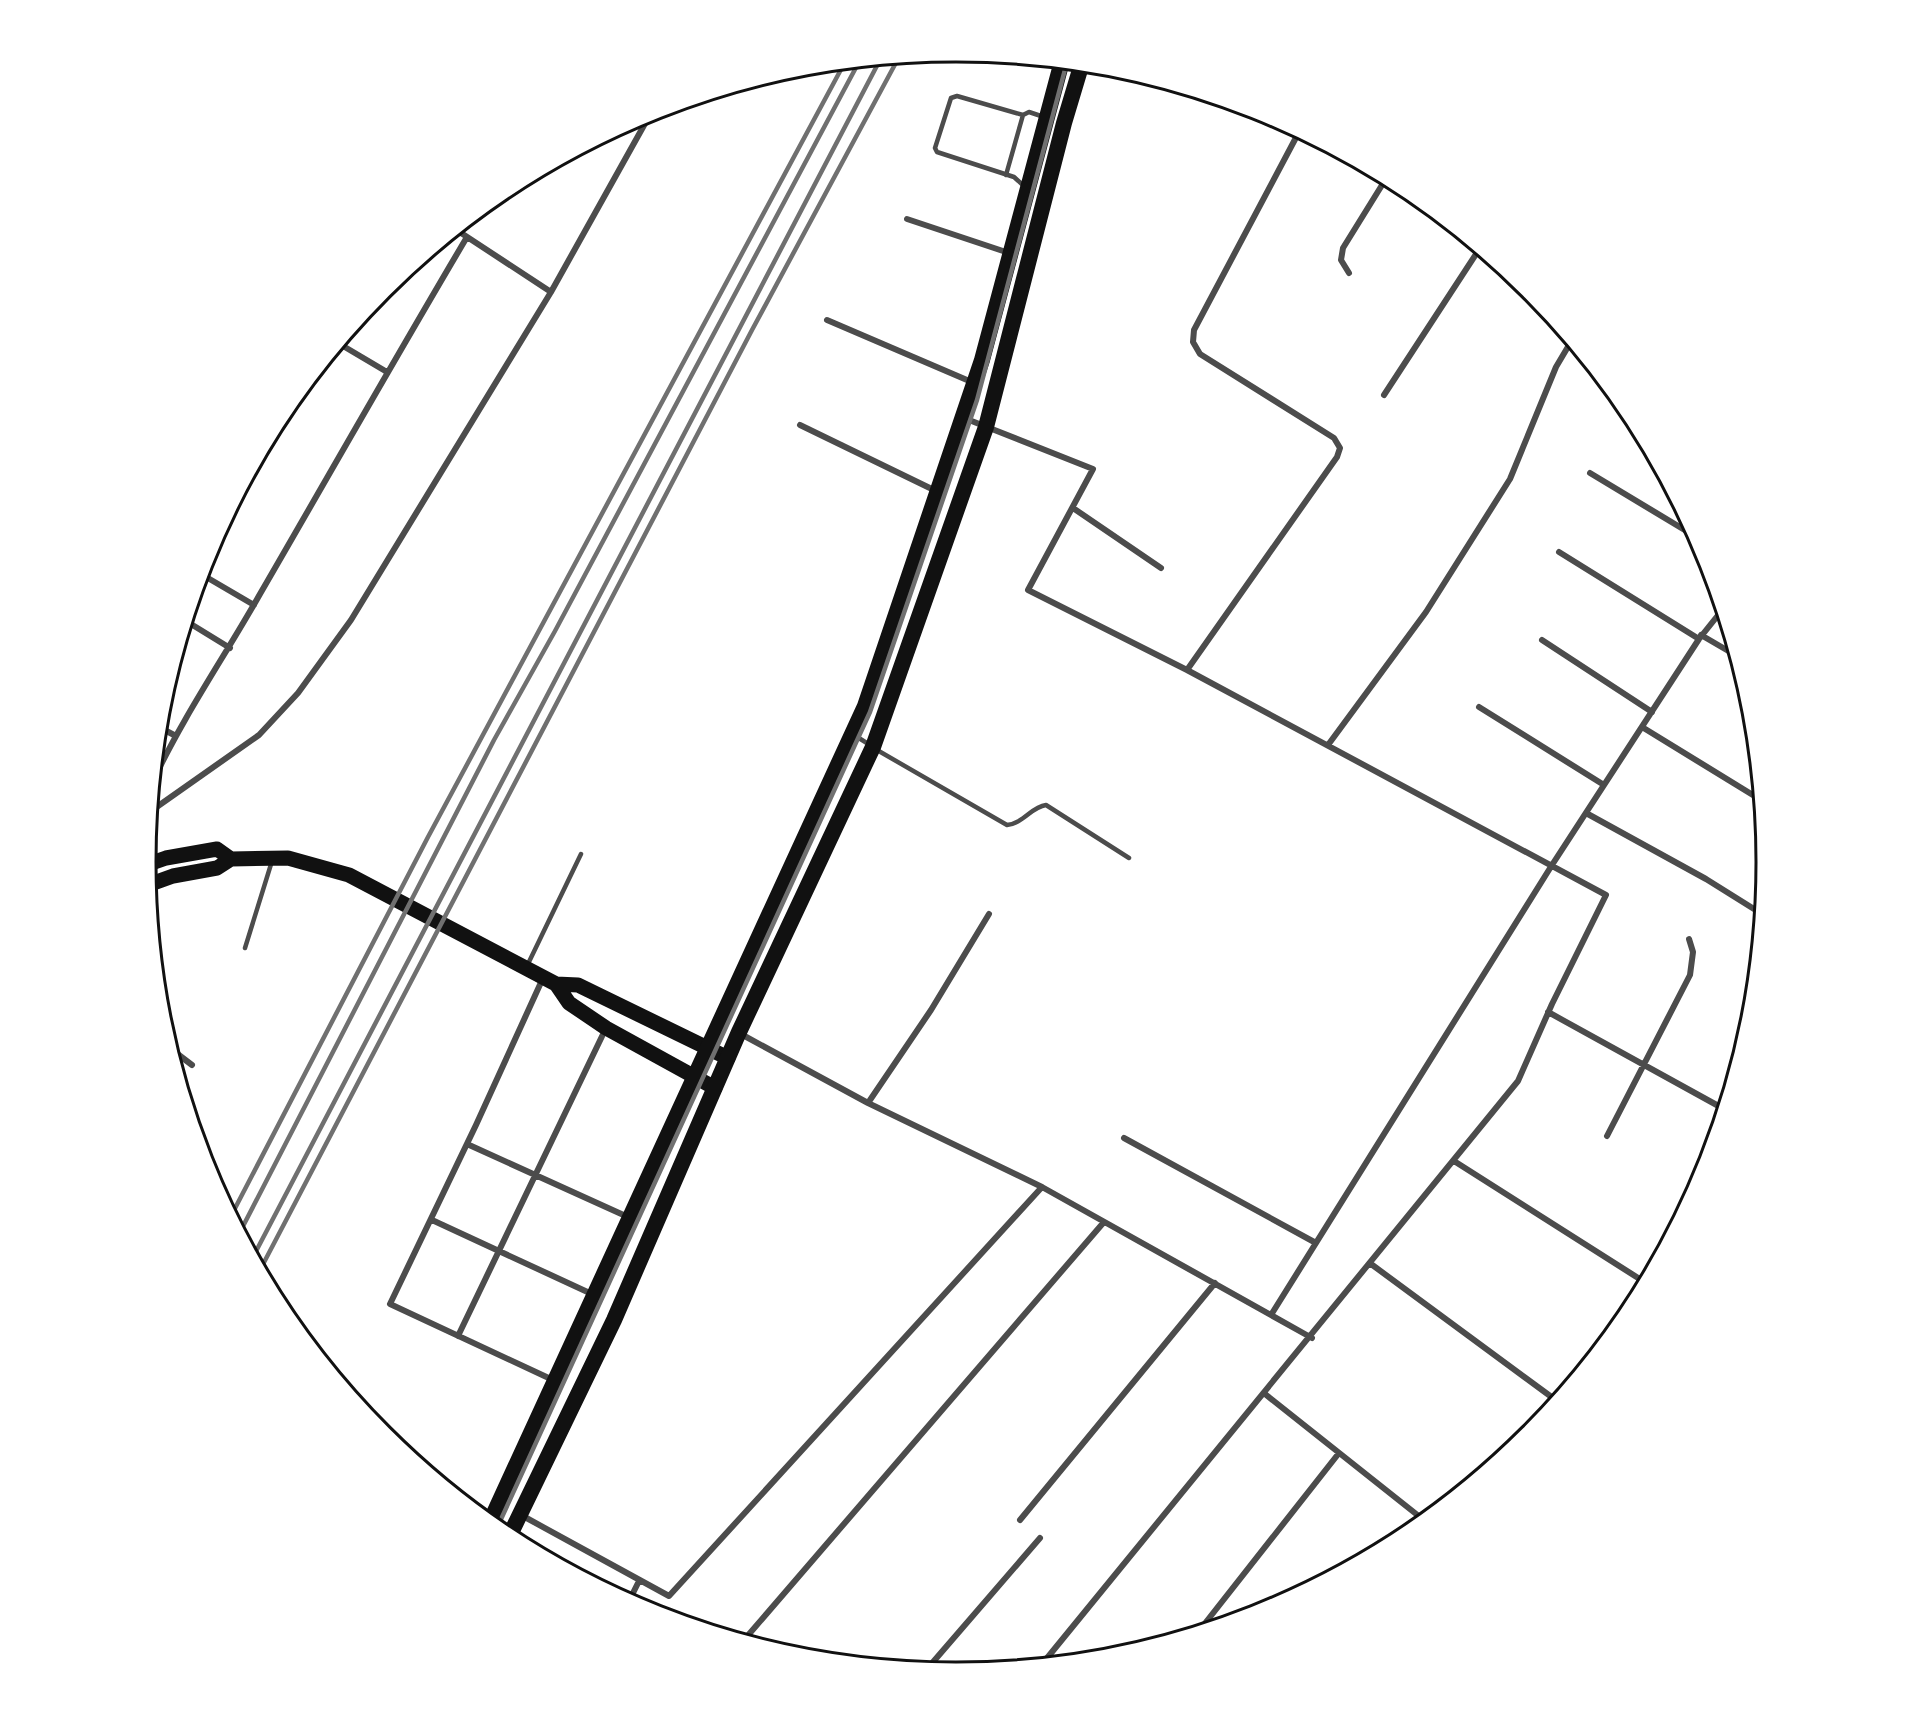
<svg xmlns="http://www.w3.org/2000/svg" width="1913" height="1723" viewBox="0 0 1913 1723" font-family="'Golos Text',sans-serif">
<rect width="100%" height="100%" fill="#fff"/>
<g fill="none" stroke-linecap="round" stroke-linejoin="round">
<path stroke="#4c4c4c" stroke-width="4.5" d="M 1023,115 L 957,96 L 951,98 L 935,148 L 937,152 L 1014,177 L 1025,187
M 1006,175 L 1023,115 L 1029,112 L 1044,117
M 854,735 L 870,745
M 877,750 L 1007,825 C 1024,823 1031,807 1046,805 L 1129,858
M 245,948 L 272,861
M 527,966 L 581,854"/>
<path stroke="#4c4c4c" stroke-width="6" d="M 907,219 L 1009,253
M 455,229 L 551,292
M 1349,273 L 1341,260 L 1343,248 L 1387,177
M 827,320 L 974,383
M 338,343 L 387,372
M 1384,395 L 1480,248
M 964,418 L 1093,469 L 1028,590 L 1187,670 L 1606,895 L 1552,1004 L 1518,1081 L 1043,1663
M 800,425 L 936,491
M 1590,473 L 1698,538
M 1073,508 L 1161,568
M 1559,552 L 1699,639
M 201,574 L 254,605
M 186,621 L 230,648
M 1701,635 L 1737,656
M 1542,640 L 1652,712
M 1187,670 L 1337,457 L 1340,448 L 1334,438 L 1200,354 L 1193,342 L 1194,330 L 1300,130
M 1479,707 L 1604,785
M 159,727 L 174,735
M 1642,727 L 1761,800
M 1328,745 L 1426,612 L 1510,479 L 1556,367 L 1572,340
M 154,779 C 184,715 225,656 260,594 C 329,475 397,355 467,237
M 151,811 L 259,735 L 298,693 L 351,620 L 551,292 L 652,111
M 1586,813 L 1706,879 L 1762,914
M 543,978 L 476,1125 L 390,1304 L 553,1380
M 1548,1012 L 1724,1109
M 739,1033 L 868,1103 L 1042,1187 L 1312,1338
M 171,1049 L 192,1065
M 868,1103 L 931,1010 L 989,914
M 1607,1136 L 1690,975 L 1693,952 L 1689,939
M 1124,1138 L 1316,1243
M 467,1144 L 628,1217
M 1454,1161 L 1646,1283
M 432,1220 L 594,1295
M 1371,1264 L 1557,1401
M 1645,1283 L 1648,1272
M 1271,1315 L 1552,865 L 1699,639 L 1723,609
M 458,1336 L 606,1028
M 1265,1394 L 1425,1521
M 521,1515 L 669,1596 L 1042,1187
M 1020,1520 L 1215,1283
M 629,1601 L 639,1581
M 1199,1631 L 1339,1453
M 744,1640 L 1104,1222
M 927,1669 L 1040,1538"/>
<path stroke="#111" stroke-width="15" d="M 146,865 L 166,858 L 217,849 L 231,859
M 148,885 L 173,876 L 217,868 L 231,859 L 288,858 L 349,875 L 556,984 L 578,985 L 728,1058
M 556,984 L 569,1003 L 606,1028 L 715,1088"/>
<path stroke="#111" stroke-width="16" d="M 490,1522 L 865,706 L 982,360 L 1062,61
M 509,1537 L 614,1320 L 739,1032 L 873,747 L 986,427 L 1064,123 L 1082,63"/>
<path stroke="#707070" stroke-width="4.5" d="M 231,1216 L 428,837 L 845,62
M 240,1232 L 494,740 L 555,631 L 860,60
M 253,1257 L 881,58
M 260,1270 L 752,330 L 899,57
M 497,1528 L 870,712 L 977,400 L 1067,62"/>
</g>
<path d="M0 0H1913V1723H0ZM156 862a800 800 0 1 1 1600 0a800 800 0 1 1-1600 0Z" fill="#fff" fill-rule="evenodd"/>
<path fill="none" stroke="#111" stroke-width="3" d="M156 862a800 800 0 1 1 1600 0a800 800 0 1 1-1600 0Z"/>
</svg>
